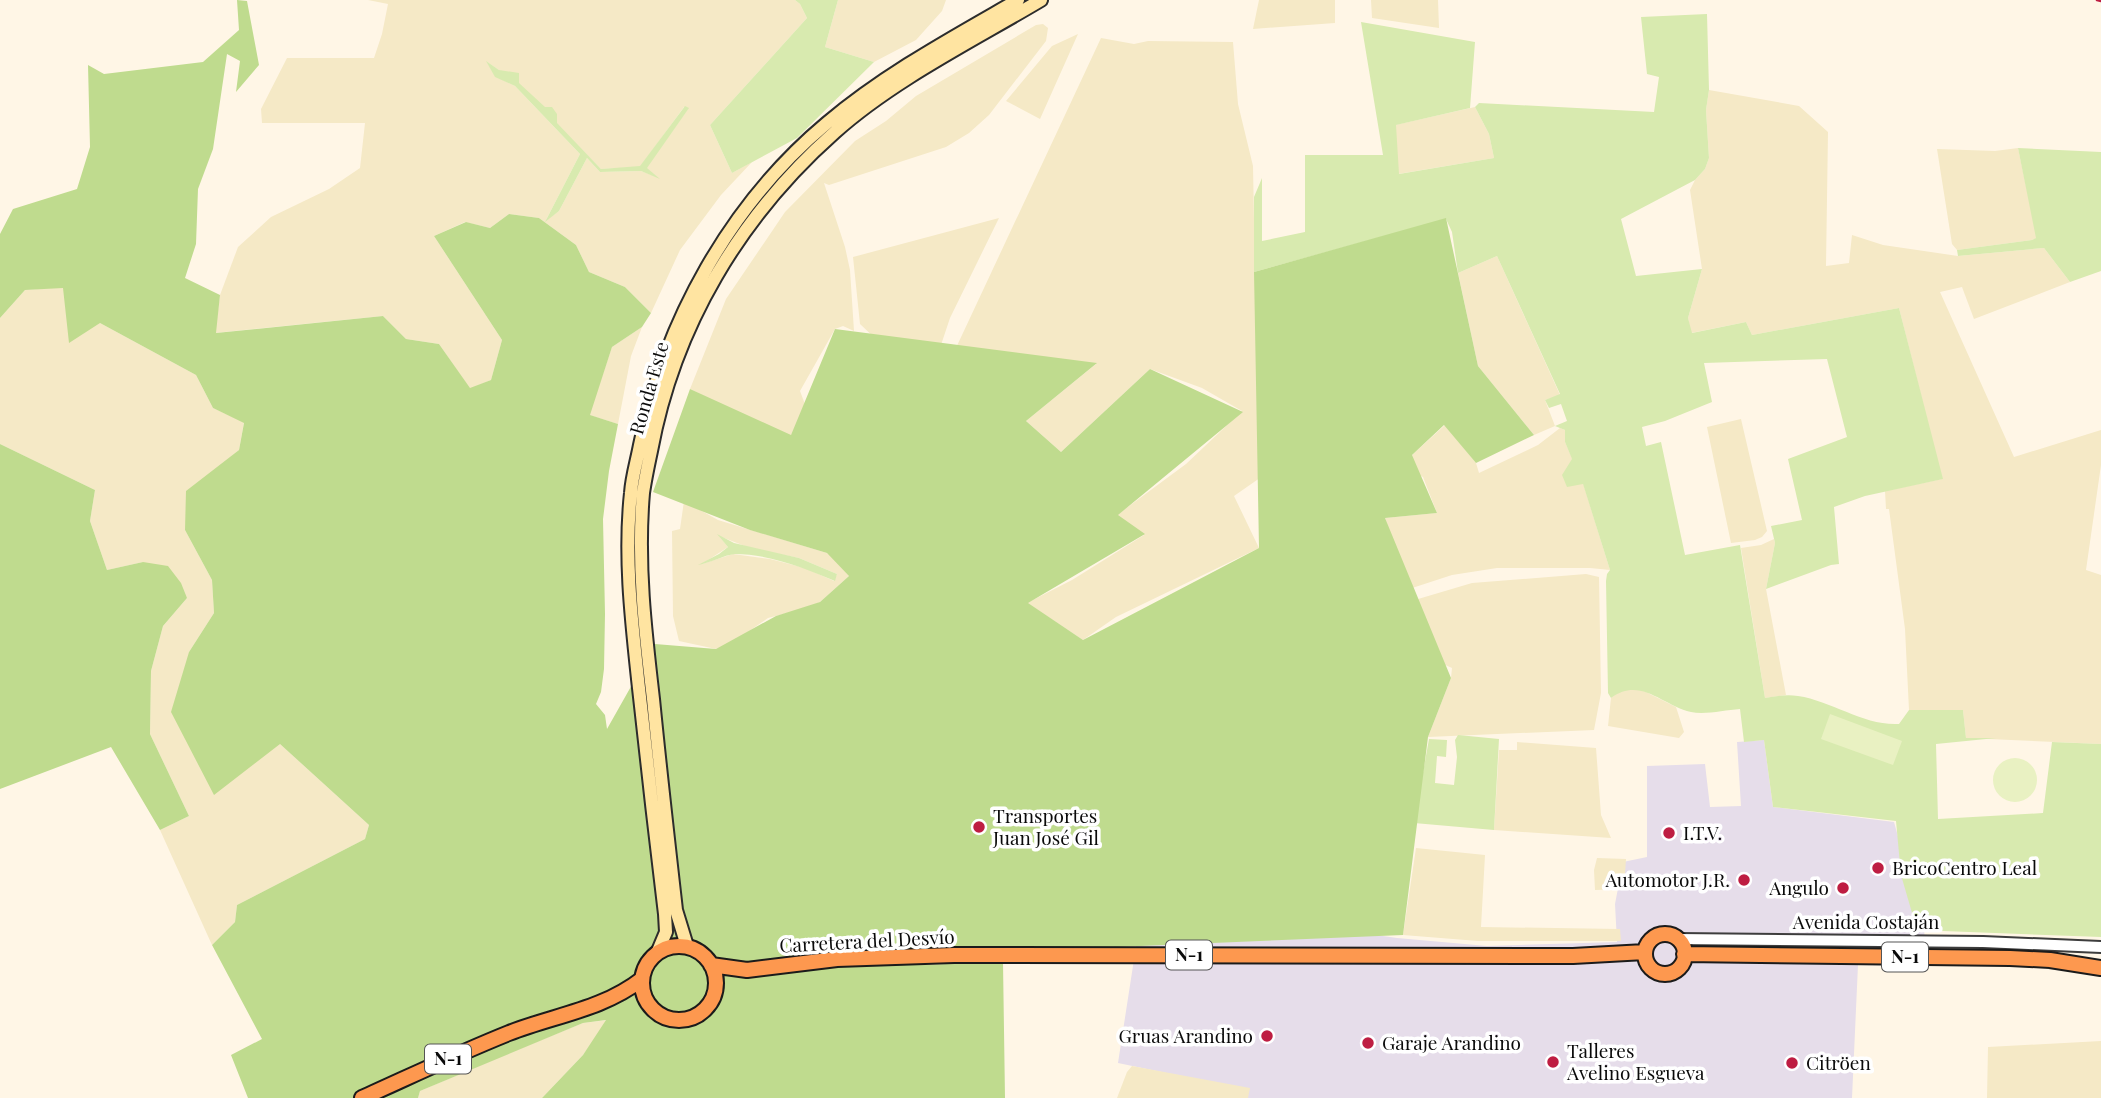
<svg xmlns="http://www.w3.org/2000/svg" width="2101" height="1098" viewBox="0 0 2101 1098" font-family="'Playfair Display',serif">
<rect width="100%" height="100%" fill="#fff6e6"/>
<path fill="#e6ddea" d="M 1764,740 L 1773,807 L 1894,822 L 1924,930 L 1928,966 L 1858,965 L 1852,1098 L 1242,1098 L 1243,1089 L 1118,1063 L 1137,940 L 1291,923 L 1397,938 L 1487,946 L 1617,942 L 1615,904 L 1623,862 L 1647,857 L 1647,766 L 1705,764 L 1710,807 L 1741,806 L 1737,742 Z"/>
<path fill="#f5e9c6" fill-rule="evenodd" d="M 368,0 L 795,0 L 800,4 L 807,18 L 710,125 L 732,173 L 752,162 L 721,195 L 680,250 L 651,313 L 625,287 L 589,272 L 576,245 L 539,218 L 509,214 L 490,228 L 465,222 L 434,236 L 502,340 L 491,380 L 470,389 L 439,344 L 406,339 L 383,316 L 215,333 L 220,295 L 238,247 L 271,217 L 329,189 L 360,168 L 365,123 L 262,123 L 261,109 L 287,58 L 374,58 L 382,34 L 388,4 ZM 487,62 L 518,83 L 545,108 L 556,123 L 601,169 L 640,167 L 684,107 L 688,109 L 646,168 L 657,177 L 641,171 L 600,172 L 587,158 L 559,211 L 546,220 L 580,154 L 515,86 L 495,76 Z
M 838,0 L 946,0 L 942,11 L 916,40 L 874,62 L 825,47 Z
M 1259,0 L 1335,0 L 1335,23 L 1253,29 Z
M 1371,0 L 1438,0 L 1439,28 L 1372,18 Z
M 1043,24 L 1048,28 L 1046,41 L 989,115 L 969,133 L 946,147 L 829,185 L 824,183 L 845,247 L 850,270 L 854,331 L 843,326 L 835,329 L 800,391 L 806,407 L 791,435 L 782,436 L 690,389 L 726,299 L 785,212 L 855,141 L 886,121 L 916,96 L 1036,25 Z
M 1078,34 L 1040,119 L 1006,101 L 1052,46 Z
M 1101,38 L 1134,44 L 1148,41 L 1233,42 L 1238,104 L 1253,166 L 1255,272 L 1297,452 L 1234,496 L 1259,548 L 1116,617 L 1083,640 L 1027,603 L 1072,580 L 1144,535 L 1117,515 L 1186,464 L 1242,411 L 1202,388 L 1150,369 L 1061,452 L 1026,421 L 1096,364 L 955,350 Z
M 1709,90 L 1799,106 L 1828,132 L 1826,266 L 1849,263 L 1852,235 L 1883,245 L 1958,256 L 2044,248 L 2070,282 L 1974,319 L 1962,287 L 1940,292 L 2014,457 L 2101,430 L 2101,465 L 2086,570 L 2101,575 L 2101,744 L 1966,738 L 1963,710 L 1909,710 L 1905,629 L 1889,509 L 1886,509 L 1885,491 L 1942,479 L 1899,308 L 1752,335 L 1746,322 L 1691,333 L 1688,318 L 1702,269 L 1690,190 L 1695,180 L 1705,169 L 1709,158 L 1706,110 Z
M 1475,107 L 1489,134 L 1494,158 L 1398,174 L 1395,125 Z
M 2018,148 L 2037,238 L 2032,240 L 1957,250 L 1952,244 L 1937,149 L 1995,151 Z
M 999,218 L 950,318 L 940,348 L 879,342 L 860,324 L 853,257 Z
M 1497,256 L 1560,395 L 1545,400 L 1555,426 L 1534,435 L 1478,366 L 1458,273 Z
M 64,287 L 100,323 L 196,375 L 213,408 L 244,422 L 239,450 L 220,466 L 185,530 L 212,580 L 214,613 L 189,652 L 280,744 L 369,825 L 365,839 L 237,905 L 235,922 L 212,945 L 160,830 L 189,816 L 150,734 L 151,671 L 163,626 L 187,598 L 143,562 L 107,570 L 90,521 L 95,490 L 0,444 L 0,318 L 25,290 Z
M 642,327 L 631,356 L 618,424 L 589,415 L 612,347 Z
M 1741,419 L 1767,531 L 1762,537 L 1755,540 L 1731,543 L 1707,427 Z
M 1445,425 L 1476,463 L 1479,473 L 1538,445 L 1560,428 L 1565,430 L 1565,442 L 1583,483 L 1610,570 L 1590,568 L 1497,568 L 1452,575 L 1406,590 L 1385,518 L 1437,513 L 1423,477 L 1414,473 L 1412,455 Z
M 684,501 L 718,520 L 827,553 L 844,564 L 849,576 L 820,602 L 807,608 L 768,618 L 732,643 L 716,649 L 679,641 L 673,616 L 672,531 L 680,529 ZM 719,536 L 750,548 L 799,558 L 837,574 L 834,581 L 805,568 L 770,559 L 733,554 L 702,564 L 728,547 Z
M 1774,539 L 1775,543 L 1766,589 L 1786,695 L 1765,698 L 1741,548 L 1761,545 Z
M 1586,574 L 1599,577 L 1601,693 L 1594,730 L 1428,737 L 1451,678 L 1452,668 L 1434,660 L 1408,602 L 1472,583 Z
M 1632,689 L 1642,690 L 1676,707 L 1684,732 L 1679,738 L 1608,726 L 1611,698 L 1621,690 Z
M 1517,742 L 1596,748 L 1601,815 L 1611,838 L 1494,830 L 1499,750 L 1517,750 Z
M 1416,848 L 1485,855 L 1481,927 L 1620,929 L 1621,941 L 1478,941 L 1403,935 Z
M 1597,858 L 1626,859 L 1624,889 L 1595,890 L 1594,870 Z
M 608,1020 L 583,1055 L 542,1098 L 418,1098 L 420,1091 L 507,1054 L 583,1023 Z
M 2101,1041 L 2101,1098 L 1987,1098 L 1988,1047 Z
M 1132,1066 L 1250,1088 L 1248,1098 L 1117,1098 L 1127,1072 Z"/>
<path fill="#d8eaaf" d="M 795,0 L 838,0 L 825,47 L 874,62 L 797,138 L 732,173 L 710,125 L 807,18 L 800,4 Z
M 1707,14 L 1709,90 L 1706,110 L 1709,158 L 1705,169 L 1695,180 L 1621,219 L 1636,276 L 1702,269 L 1688,318 L 1692,333 L 1746,322 L 1752,335 L 1899,308 L 1943,479 L 1865,496 L 1834,507 L 1839,564 L 1831,565 L 1766,589 L 1775,543 L 1771,526 L 1802,520 L 1788,459 L 1847,437 L 1827,359 L 1704,363 L 1712,402 L 1665,421 L 1642,427 L 1646,446 L 1661,442 L 1685,555 L 1740,545 L 1765,698 C 1776,696 1787,694 1798,696 C 1832,701 1864,726 1899,724 L 1909,710 L 1963,710 L 1966,738 L 1996,738 L 1936,744 L 1938,819 L 2043,813 L 2052,742 L 2101,744 L 2101,937 L 1917,930 L 1901,875 L 1896,821 L 1773,807 L 1764,740 L 1744,742 L 1740,709 C 1725,710 1705,715 1691,712 C 1662,705 1640,676 1611,698 L 1608,693 L 1606,581 L 1607,574 L 1610,570 L 1583,484 L 1567,487 L 1562,475 L 1572,459 L 1565,442 L 1565,430 L 1555,426 L 1567,421 L 1561,404 L 1549,408 L 1545,400 L 1560,394 L 1497,256 L 1458,273 L 1452,232 L 1446,219 L 1254,272 L 1254,197 L 1262,178 L 1262,241 L 1305,232 L 1305,155 L 1383,155 L 1361,22 L 1475,42 L 1470,108 L 1396,125 L 1399,174 L 1494,158 L 1489,134 L 1475,107 L 1479,103 L 1654,112 L 1659,77 L 1647,74 L 1641,17 Z
M 486,61 L 499,70 L 519,73 L 519,83 L 545,107 L 552,107 L 557,114 L 557,123 L 601,169 L 640,166 L 685,106 L 689,108 L 647,168 L 660,179 L 641,171 L 600,172 L 587,158 L 559,211 L 545,222 L 580,154 L 515,86 L 495,77 Z
M 2018,148 L 2101,152 L 2101,271 L 2070,282 L 2044,248 L 1958,256 L 1957,250 L 2032,240 L 2036,238 Z
M 717,534 L 734,543 L 799,558 L 837,574 L 835,581 C 805,568 768,554 735,554 C 724,555 710,563 698,565 L 719,554 L 728,547 Z
M 1458,735 L 1499,739 L 1494,830 L 1414,823 L 1429,739 L 1447,740 L 1446,757 L 1437,756 L 1435,783 L 1454,785 L 1457,757 L 1455,740 Z"/>
<path fill="#bfdb8e" d="M 237,0 L 247,1 L 259,65 L 236,92 L 240,61 L 227,54 L 213,149 L 198,189 L 196,244 L 185,278 L 220,295 L 216,333 L 383,316 L 406,339 L 439,344 L 470,388 L 491,380 L 502,340 L 434,236 L 466,222 L 490,228 L 509,214 L 539,218 L 576,245 L 589,272 L 625,287 L 651,313 L 642,327 L 612,347 L 590,415 L 618,424 L 609,471 L 603,519 L 605,614 L 604,669 L 601,692 L 596,704 L 605,715 L 607,729 L 655,644 L 716,649 L 776,616 L 820,602 L 849,576 L 827,553 L 750,530 L 653,492 L 690,389 L 791,435 L 835,329 L 1097,363 L 1026,421 L 1061,452 L 1150,369 L 1243,412 L 1118,515 L 1145,534 L 1028,603 L 1083,640 L 1259,548 L 1254,272 L 1446,218 L 1478,366 L 1534,435 L 1476,463 L 1444,425 L 1412,455 L 1437,513 L 1385,518 L 1451,678 L 1428,737 L 1403,935 L 858,958 C 900,970 958,962 1003,962 L 1005,1098 L 542,1098 L 583,1055 L 606,1020 L 583,1023 L 420,1091 L 418,1098 L 248,1098 L 231,1055 L 262,1039 L 212,945 L 235,922 L 237,905 L 365,839 L 369,825 L 280,744 L 214,795 L 171,712 L 189,652 L 214,613 L 212,580 L 185,530 L 186,491 L 239,450 L 244,423 L 213,408 L 196,375 L 100,323 L 69,343 L 63,288 L 25,290 L 0,318 L 0,234 L 13,209 L 77,189 L 90,147 L 88,65 L 104,74 L 203,62 L 239,30 Z
M 0,444 L 95,490 L 90,521 L 107,570 L 143,562 L 168,566 L 181,583 L 187,598 L 163,626 L 151,671 L 150,734 L 189,816 L 160,830 L 111,747 L 0,789 Z"/>
<path fill="#e9f1c2" d="M 1830,714 L 1902,741 L 1893,765 L 1821,739 Z
M1993 780a22 22 0 1 1 44 0a22 22 0 1 1-44 0Z"/>
<g fill="none" stroke-linecap="round" stroke-linejoin="round">
<defs>
<path id="tertiary" d="M 1677,939 L 1983,942 L 2101,947"/>
<path id="secondary" d="M 687,946 L 676,910 C 668,840 660,770 653,699 C 645,631 637,563 643,493 C 645,479 648,465 651,451 C 674,326 740,216 835,132 C 893,80 974,40 1041,0
M 658,951 L 666,932 L 665,914 C 656,839 647,763 639,688 C 632,623 624,558 631,493 C 632,477 637,461 640,445 C 665,322 730,204 827,123 C 885,74 952,38 1018,0"/>
<path id="trunk" d="M1645 954a20 20 0 1 1 40 0a20 20 0 1 1-40 0Z
M642 983a37 37 0 1 1 74 0a37 37 0 1 1-74 0Z
M 1684,954 L 2010,958 L 2050,960 L 2101,968
M 711,965 L 747,970 L 837,959 L 954,955 L 1573,956 L 1645,952
M 362,1098 C 411,1076 459,1053 509,1033 C 555,1015 602,1010 642,979"/>
</defs>
<use href="#tertiary" stroke="#3d3d3d" stroke-width="14"/>
<use href="#secondary" stroke="#2c2c2c" stroke-width="16"/>
<use href="#trunk" stroke="#1b1b1b" stroke-width="18"/>
<use href="#tertiary" stroke="#fff" stroke-width="10"/>
<use href="#secondary" stroke="#ffe4a1" stroke-width="12"/>
<use href="#trunk" stroke="#fd984f" stroke-width="14"/>
<path stroke="#be1d42" stroke-width="2.5" d="M 2097,0 L 2101,1"/>
</g>
<g fill="#be1d42" stroke="#fff" stroke-width="2.5">
<circle cx="979" cy="827" r="7"/>
<circle cx="1669" cy="833" r="7"/>
<circle cx="1878" cy="868" r="7"/>
<circle cx="1744" cy="880" r="7"/>
<circle cx="1843" cy="888" r="7"/>
<circle cx="1267" cy="1036" r="7"/>
<circle cx="1368" cy="1043" r="7"/>
<circle cx="1553" cy="1062" r="7"/>
<circle cx="1792" cy="1063" r="7"/>
</g>
<g text-anchor="middle" stroke-width="7" stroke-linejoin="round" paint-order="stroke">
<g fill="#fff" stroke="#545454" stroke-width="2">
<rect x="1166" y="940.5" width="46" height="29" rx="5"/>
<rect x="1882" y="942.5" width="46" height="29" rx="5"/>
<rect x="425" y="1044.5" width="46" height="29" rx="5"/>
</g>
<g font-size="18" font-weight="bold" fill="#0a0a0a">
<text x="1189" y="961">N-1</text>
<text x="1905" y="963">N-1</text>
<text x="448" y="1065">N-1</text>
</g>
<g font-size="19" fill="#0a0a0a" stroke="#fff">
<text transform="translate(649 388) rotate(-74)" y="7">Ronda Este</text>
<text x="1866" y="929">Avenida Costaján</text>
<text transform="translate(867 941) rotate(-3)" y="7">Carretera del Desvío</text>
</g>
<g font-size="19" fill="#0a0a0a" stroke="#fff" text-anchor="start">
<text x="993" y="823">Transportes<tspan x="993" dy="22">Juan José Gil</tspan></text>
<text x="1683" y="840">I.T.V.</text>
<text x="1892" y="875">BricoCentro Leal</text>
<text x="1730" y="887" text-anchor="end">Automotor J.R.</text>
<text x="1829" y="895" text-anchor="end">Angulo</text>
<text x="1253" y="1043" text-anchor="end">Gruas Arandino</text>
<text x="1382" y="1050">Garaje Arandino</text>
<text x="1567" y="1058">Talleres<tspan x="1567" dy="22">Avelino Esgueva</tspan></text>
<text x="1806" y="1070">Citröen</text>
</g>
</g>
</svg>
